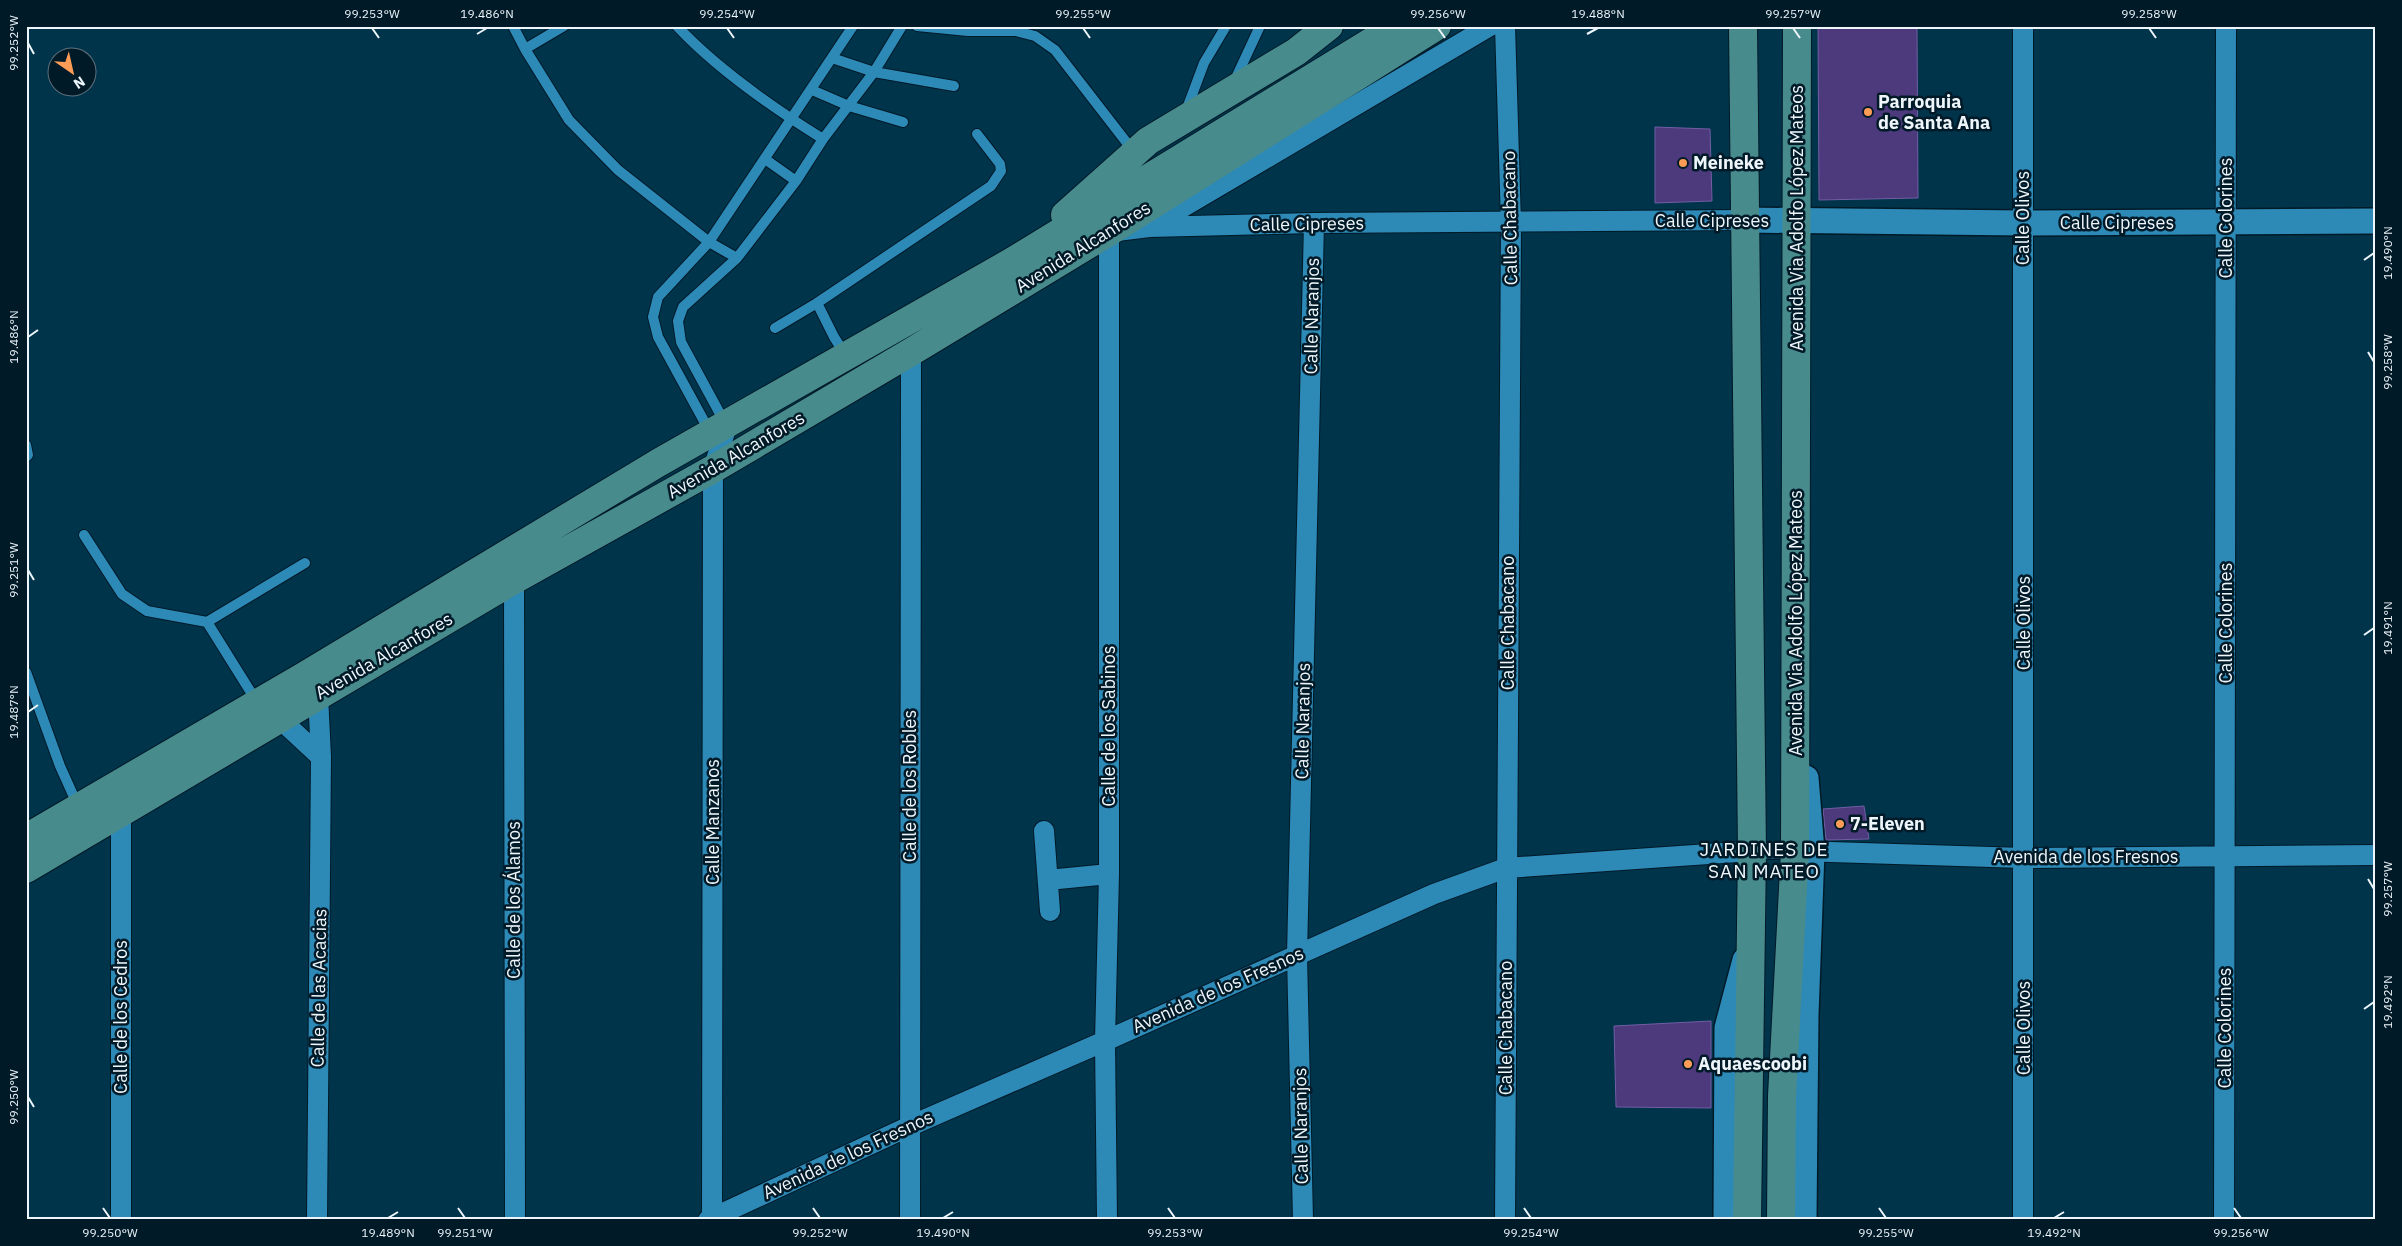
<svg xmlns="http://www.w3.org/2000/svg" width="2402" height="1246" viewBox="0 0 2402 1246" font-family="'IBM Plex Sans',sans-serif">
<rect width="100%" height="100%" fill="#00344b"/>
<path fill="#4d3a7c" stroke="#705ea4" d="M 1818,26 L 1917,26 L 1918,198 L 1819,200 Z
M 1655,127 L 1710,129 L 1712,201 L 1655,203 Z
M 1864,806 L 1869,839 L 1826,840 L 1823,809 Z
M 1711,1021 L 1711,1108 L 1616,1107 L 1614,1026 Z"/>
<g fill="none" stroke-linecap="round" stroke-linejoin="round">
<defs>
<path id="service" d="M 513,26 L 525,49 L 569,120 L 618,170 L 709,242 L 737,258
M 677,26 C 716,68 775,109 823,139
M 917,26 L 968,31 L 1016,31 L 1035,36 L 1055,50 L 1134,152
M 525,49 L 564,26
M 832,58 L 874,72 L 954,86
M 1234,82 L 1260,26
M 812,90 L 849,106 L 903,122
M 1186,111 L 1204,63 L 1226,26
M 765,159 L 796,181
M 775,328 L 817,303
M 846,356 L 834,337 L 817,303 L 991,186 L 1001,171 L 1000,164 L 977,134
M 725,423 L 681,342 L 678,321 L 683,307 L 737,258 L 796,181 L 823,139 L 874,72 L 902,26
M 710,432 L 658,337 L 653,317 L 658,297 L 709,242 L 853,26
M 26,445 L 28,455 L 26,457
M 84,535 L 122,594 L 147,611 L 207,622 L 305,563
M 207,622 L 257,702
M 26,672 L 60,766 L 78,806"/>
<path id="pedestrian" d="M 1752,851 L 1795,851"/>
<path id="minor" d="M 2023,26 L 2023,1220
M 1151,226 L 1490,26
M 514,580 L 515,1220
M 274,708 L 280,719 L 321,757
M 1044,831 L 1050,911
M 1798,851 L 2024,858 L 2376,855
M 1048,880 L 1109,874
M 121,1220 L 121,814
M 317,1220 L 321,757 L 318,695
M 708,1220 L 910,1126 L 1105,1041 L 1434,894 L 1506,868 L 1752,851
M 712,1220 L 713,469 L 727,426
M 910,1220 L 911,352
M 1107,1220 L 1105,1041 L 1109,874 L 1109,232 L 1149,227 L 1314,223 L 1744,220
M 1303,1220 L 1297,955 L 1314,223
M 1505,1220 L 1511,223 L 1505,26
M 2224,1220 L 2226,26"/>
<path id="tertiary" d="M 1744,220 L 2023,223 L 2376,221
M 1726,1220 L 1727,1028 L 1745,960
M 1804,1220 L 1806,1015 L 1812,851 L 1806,778"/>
<path id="secondary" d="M 1743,26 L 1752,851 L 1747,1220
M 1065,215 L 1148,141 L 1296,52 L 1329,26
M 26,838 L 304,676 L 658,463 L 1013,261 L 1397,26
M 26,869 L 514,580 L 713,469 L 911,352 L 1109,232 L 1437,26
M 1781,1220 L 1782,1096 L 1795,851 L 1797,26"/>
</defs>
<use href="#service" stroke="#001a28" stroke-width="12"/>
<use href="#pedestrian" stroke="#001a28" stroke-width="18"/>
<use href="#minor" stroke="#001a28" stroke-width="22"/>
<use href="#tertiary" stroke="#001a28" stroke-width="28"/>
<use href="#secondary" stroke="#001a28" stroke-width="30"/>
<use href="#service" stroke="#2d89b6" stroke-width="10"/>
<use href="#pedestrian" stroke="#2d89b6" stroke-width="15"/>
<use href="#minor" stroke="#2d89b6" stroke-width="20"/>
<use href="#tertiary" stroke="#2d89b6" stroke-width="25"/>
<use href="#secondary" stroke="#488b8d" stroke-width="28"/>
</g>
<path fill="none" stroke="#eef6fb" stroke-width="2" d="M 372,28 L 379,38M 727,28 L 734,38M 1083,28 L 1090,38M 1438,28 L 1445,38M 1793,28 L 1800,38M 2149,28 L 2156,38M 477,34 L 487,28M 1587,34 L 1598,28M 28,43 L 34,54M 2364,260 L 2374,253M 28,337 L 38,330M 2368,352 L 2374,362M 28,570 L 34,580M 2364,635 L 2374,628M 28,712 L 38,705M 2368,879 L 2374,889M 2364,1009 L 2374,1002M 28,1097 L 34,1107M 103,1208 L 110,1218M 458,1208 L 465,1218M 813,1208 L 820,1218M 1168,1208 L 1175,1218M 1524,1208 L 1531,1218M 1879,1208 L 1886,1218M 2234,1208 L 2241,1218M 388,1218 L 398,1212M 943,1218 L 953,1212M 2054,1218 L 2064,1212"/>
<g fill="#fd9c56" stroke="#001a28" stroke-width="2">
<circle cx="1868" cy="112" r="5"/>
<circle cx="1683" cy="163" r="5"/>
<circle cx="1840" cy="824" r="5"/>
<circle cx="1688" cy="1064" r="5"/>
</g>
<g text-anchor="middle" stroke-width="5" stroke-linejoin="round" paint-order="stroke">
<g font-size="18" font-weight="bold" fill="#eef6fb" stroke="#001a28" text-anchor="start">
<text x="1878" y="108">Parroquia<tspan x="1878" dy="21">de Santa Ana</tspan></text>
<text x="1693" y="169">Meineke</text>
<text x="1850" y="830">7-Eleven</text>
<text x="1698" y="1070">Aquaescoobi</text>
</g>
<g font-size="18" fill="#eef6fb" stroke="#001a28">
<text transform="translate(1510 218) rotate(-91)" y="6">Calle Chabacano</text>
<text transform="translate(1797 218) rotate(-90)" y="6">Avenida Via Adolfo López Mateos</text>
<text transform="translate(2023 218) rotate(-90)" y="6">Calle Olivos</text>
<text transform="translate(2226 218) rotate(-90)" y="6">Calle Colorines</text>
<text x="1712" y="227">Calle Cipreses</text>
<text x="2117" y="229">Calle Cipreses</text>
<text transform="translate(1307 224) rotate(-1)" y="6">Calle Cipreses</text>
<text transform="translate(1083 247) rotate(-32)" y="6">Avenida Alcanfores</text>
<text transform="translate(1312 316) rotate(-89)" y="6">Calle Naranjos</text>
<text transform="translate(736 455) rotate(-30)" y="6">Avenida Alcanfores</text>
<text transform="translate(1508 623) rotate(-90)" y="6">Calle Chabacano</text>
<text transform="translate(1796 623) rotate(-90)" y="6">Avenida Via Adolfo López Mateos</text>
<text transform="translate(2024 623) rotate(-90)" y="6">Calle Olivos</text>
<text transform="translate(2226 623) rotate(-90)" y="6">Calle Colorines</text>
<text transform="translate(384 656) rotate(-30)" y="6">Avenida Alcanfores</text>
<text transform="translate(1303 721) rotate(-89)" y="6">Calle Naranjos</text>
<text transform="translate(1109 726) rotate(-90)" y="6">Calle de los Sabinos</text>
<text transform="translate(910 786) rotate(-90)" y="6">Calle de los Robles</text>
<text transform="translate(713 822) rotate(-90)" y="6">Calle Manzanos</text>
<text x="2086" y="863">Avenida de los Fresnos</text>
<text transform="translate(514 900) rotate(-90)" y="6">Calle de los Álamos</text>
<text transform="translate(319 988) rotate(-89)" y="6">Calle de las Acacias</text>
<text transform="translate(1218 990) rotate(-24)" y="6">Avenida de los Fresnos</text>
<text transform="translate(121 1017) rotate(-90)" y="6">Calle de los Cedros</text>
<text transform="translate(1506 1028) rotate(-90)" y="6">Calle Chabacano</text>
<text transform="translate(2024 1028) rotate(-90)" y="6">Calle Olivos</text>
<text transform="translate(2225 1028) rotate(-90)" y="6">Calle Colorines</text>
<text transform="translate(1301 1126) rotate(-91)" y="6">Calle Naranjos</text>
<text transform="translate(848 1155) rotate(-25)" y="6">Avenida de los Fresnos</text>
</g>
<g font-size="19" letter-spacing="1" fill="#eef6fb" stroke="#001a28">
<text x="1764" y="856">JARDINES DE<tspan x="1764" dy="22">SAN MATEO</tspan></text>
</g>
</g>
<rect width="2402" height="1246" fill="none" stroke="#001a28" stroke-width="55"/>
<g transform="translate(72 72) rotate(146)"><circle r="24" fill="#001a28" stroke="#5f727c"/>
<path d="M0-4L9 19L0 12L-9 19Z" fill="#fd9c56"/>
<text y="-8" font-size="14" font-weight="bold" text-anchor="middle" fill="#eef6fb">N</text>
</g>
<rect x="28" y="28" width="2346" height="1190" fill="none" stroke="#eef6fb" stroke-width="2"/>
<g font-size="12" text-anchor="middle" fill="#eef6fb">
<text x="372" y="18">99.253°W</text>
<text x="487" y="18">19.486°N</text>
<text x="727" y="18">99.254°W</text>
<text x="1083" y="18">99.255°W</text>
<text x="1438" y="18">99.256°W</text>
<text x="1598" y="18">19.488°N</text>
<text x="1793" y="18">99.257°W</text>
<text x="2149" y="18">99.258°W</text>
<text transform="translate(14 43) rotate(-90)" y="4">99.252°W</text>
<text transform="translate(2388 253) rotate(-90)" y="4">19.490°N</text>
<text transform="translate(14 337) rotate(-90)" y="4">19.486°N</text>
<text transform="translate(2388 362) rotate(-90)" y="4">99.258°W</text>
<text transform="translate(14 570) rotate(-90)" y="4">99.251°W</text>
<text transform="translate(2388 628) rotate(-90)" y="4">19.491°N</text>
<text transform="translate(14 712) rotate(-90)" y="4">19.487°N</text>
<text transform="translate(2388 889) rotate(-90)" y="4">99.257°W</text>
<text transform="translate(2388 1002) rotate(-90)" y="4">19.492°N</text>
<text transform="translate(14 1097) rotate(-90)" y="4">99.250°W</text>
<text x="110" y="1237">99.250°W</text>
<text x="388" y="1237">19.489°N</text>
<text x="465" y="1237">99.251°W</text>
<text x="820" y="1237">99.252°W</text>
<text x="943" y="1237">19.490°N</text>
<text x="1175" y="1237">99.253°W</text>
<text x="1531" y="1237">99.254°W</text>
<text x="1886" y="1237">99.255°W</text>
<text x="2054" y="1237">19.492°N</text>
<text x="2241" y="1237">99.256°W</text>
</g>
</svg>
